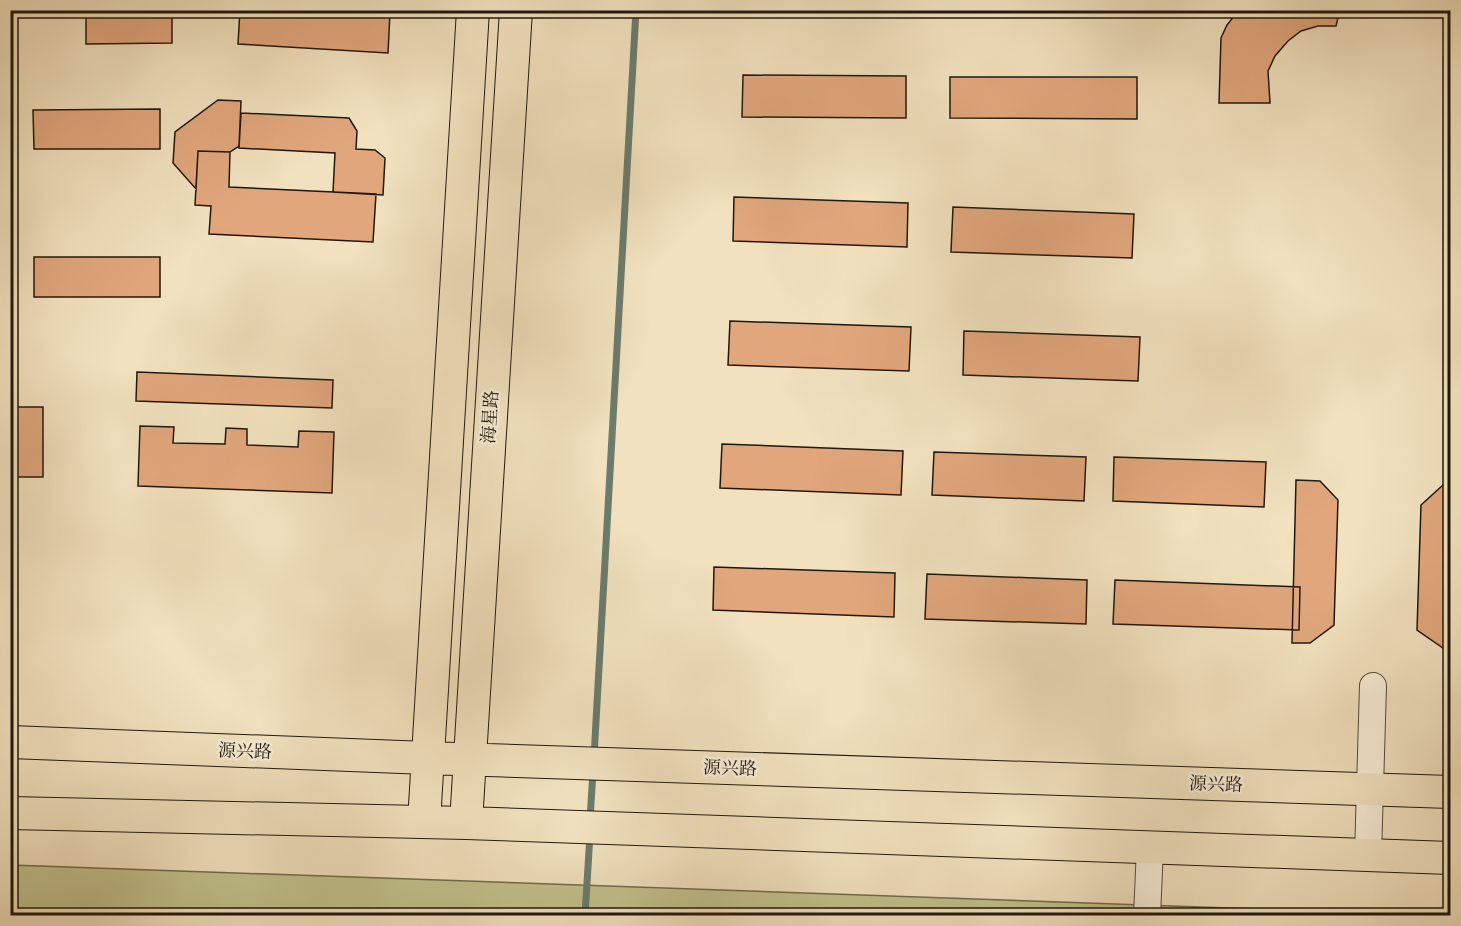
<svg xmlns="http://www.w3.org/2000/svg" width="1461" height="926" viewBox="0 0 1461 926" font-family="'IM FELL Great Primer','Noto Serif SC',serif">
<rect width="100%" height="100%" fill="#f1e1be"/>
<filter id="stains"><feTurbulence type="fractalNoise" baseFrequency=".00333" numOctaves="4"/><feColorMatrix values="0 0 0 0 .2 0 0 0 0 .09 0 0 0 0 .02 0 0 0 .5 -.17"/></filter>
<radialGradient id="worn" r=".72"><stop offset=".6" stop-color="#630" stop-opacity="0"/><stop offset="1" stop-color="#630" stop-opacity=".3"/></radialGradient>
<path fill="#c1c18c" stroke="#716c4c" stroke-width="1.5" d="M 11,865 L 1428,915 L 11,916 Z"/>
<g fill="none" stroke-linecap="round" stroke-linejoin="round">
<path stroke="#6b7b6c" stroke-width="7" d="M 594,757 L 636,10
M 590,820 L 593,771
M 585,916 L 590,834"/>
</g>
<path fill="#e1a67c" stroke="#21170d" stroke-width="1.5" d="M 86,10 L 172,10 L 172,43 L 86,44 Z
M 240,10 L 342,10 L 390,13 L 388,53 L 238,44 Z
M 1239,10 L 1340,10 L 1336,26 L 1318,26 L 1301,31 L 1288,41 L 1275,56 L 1268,71 L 1270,103 L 1219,103 L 1221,38 L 1227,25 Z
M 1446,42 L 1450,42 L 1450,76 L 1446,76 Z
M 743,75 L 906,76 L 906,118 L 742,117 Z
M 950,77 L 1137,77 L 1137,119 L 950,118 Z
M 218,100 L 241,101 L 239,146 L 230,152 L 198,151 L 196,189 L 173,163 L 175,132 Z
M 160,109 L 160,149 L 34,149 L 33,110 Z
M 241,113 L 349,118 L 357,131 L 356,149 L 375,150 L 385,158 L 383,195 L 333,192 L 335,153 L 239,148 Z
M 198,151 L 230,152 L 229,187 L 376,194 L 373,242 L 209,234 L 211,206 L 195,205 Z
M 734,197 L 908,203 L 907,247 L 733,241 Z
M 953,207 L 1134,214 L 1132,258 L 951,252 Z
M 34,257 L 160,257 L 160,297 L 34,297 Z
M 730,321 L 911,327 L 909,371 L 728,365 Z
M 964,331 L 1140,337 L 1138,381 L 963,375 Z
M 137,372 L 333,380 L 332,408 L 136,401 Z
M 10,407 L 43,407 L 43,477 L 10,477 Z
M 140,426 L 174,427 L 173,443 L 225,444 L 226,428 L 247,429 L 247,445 L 298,447 L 299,431 L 334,432 L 332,493 L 138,486 Z
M 722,444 L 903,451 L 901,495 L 720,488 Z
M 934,452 L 1086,457 L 1084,501 L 932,495 Z
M 1114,457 L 1266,462 L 1264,507 L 1113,501 Z
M 1296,480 L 1320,481 L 1338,500 L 1334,625 L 1310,643 L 1292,643 Z
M 1443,485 L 1450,485 L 1450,648 L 1443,648 L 1417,630 L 1421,505 Z
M 714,567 L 895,573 L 894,617 L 713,610 Z
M 927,574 L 1087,580 L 1086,624 L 925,619 Z
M 1115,580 L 1300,587 L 1299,630 L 1113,624 Z"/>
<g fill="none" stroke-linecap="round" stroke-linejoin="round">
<defs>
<path id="minor" d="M 1368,855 L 1373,686
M 1147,916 L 1150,848"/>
<path id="major" d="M 10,742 L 427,758 L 1450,792
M 10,813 L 466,823 L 1450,858
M 424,822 L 473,10
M 466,823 L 516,10"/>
</defs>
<use href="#minor" stroke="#554a39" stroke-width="28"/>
<use href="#major" stroke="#21170d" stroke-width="34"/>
<use href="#minor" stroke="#f6ecd5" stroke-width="26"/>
<use href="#major" stroke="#f1e1be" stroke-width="32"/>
</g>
<g text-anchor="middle" stroke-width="5" stroke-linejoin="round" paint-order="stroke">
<g font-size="18" fill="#21170d" stroke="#f6ecd5">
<text transform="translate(490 417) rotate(-86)" y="6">海星路</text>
<text transform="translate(245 751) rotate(2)" y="6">源兴路</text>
<text transform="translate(730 768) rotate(2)" y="6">源兴路</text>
<text transform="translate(1216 784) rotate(2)" y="6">源兴路</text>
</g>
</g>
<rect width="1461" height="926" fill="none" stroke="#f1e1be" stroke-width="36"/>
<rect x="12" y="12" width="1437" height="902" fill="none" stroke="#21170d" stroke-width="3"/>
<rect x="18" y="18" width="1425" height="890" fill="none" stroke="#21170d" stroke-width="1.5"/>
<rect width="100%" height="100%" filter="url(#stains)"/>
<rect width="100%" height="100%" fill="url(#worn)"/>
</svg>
